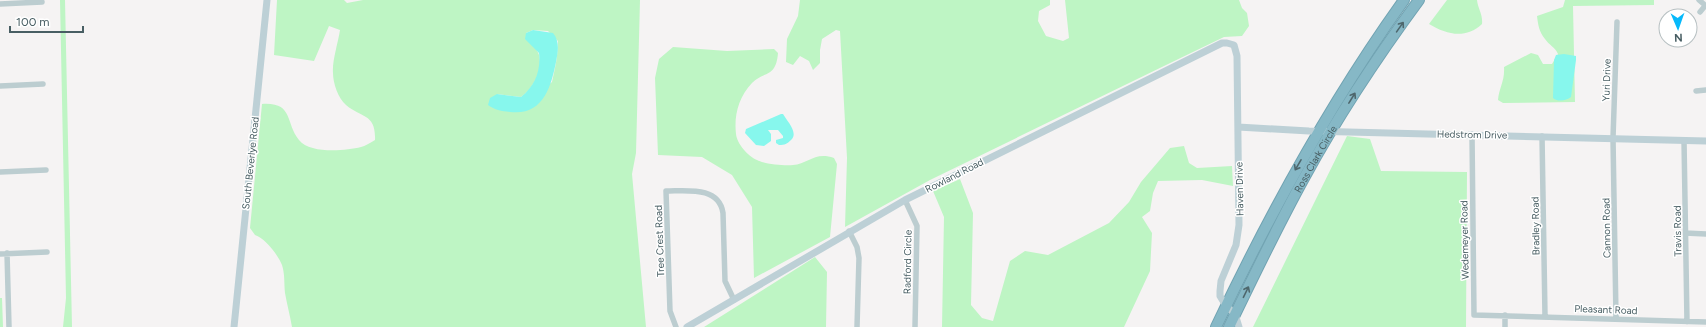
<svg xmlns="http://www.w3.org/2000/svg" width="1706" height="327" viewBox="0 0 1706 327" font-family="Figtree,sans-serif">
<rect width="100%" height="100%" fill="#f5f3f3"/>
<path fill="#bef5c4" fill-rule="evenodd" d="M 60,0 L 65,0 L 72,327 L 63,327 L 66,298 Z
M 277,0 L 344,0 L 347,3 L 363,0 L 640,0 L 636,153 L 632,174 L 646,327 L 292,327 C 290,316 287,304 285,293 C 284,284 285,274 282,265 C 278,255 265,238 255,235 L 250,228 L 262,104 C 294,102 285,123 299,140 C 310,154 345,151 361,147 C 365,146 370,143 375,140 C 376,113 361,118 346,105 C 338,98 333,83 333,73 C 332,61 338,43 340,30 L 329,26 L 314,61 L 274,55 ZM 533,30 L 548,31 L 558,41 C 558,55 555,69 552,82 L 514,112 L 497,94 L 521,97 C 533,88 543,71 539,55 C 538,51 529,38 526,33 Z
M 800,0 L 1050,0 L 1050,5 L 1039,11 L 1038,21 L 1046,36 L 1063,41 L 1069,38 L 1065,0 L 1239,0 L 1242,8 L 1247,13 L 1249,26 L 1242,36 L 1224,37 L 1164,66 L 930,180 L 845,227 L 847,158 L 840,31 L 836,30 L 822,39 L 820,50 L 820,63 L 813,70 L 809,61 L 800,56 L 793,65 L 786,62 L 787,39 L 798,16 Z
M 1447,0 L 1477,0 C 1478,9 1483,14 1482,24 C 1466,39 1447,35 1429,24 Z
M 1565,0 L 1654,0 L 1654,5 L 1573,6 L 1575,102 L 1503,103 L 1498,100 C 1499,88 1505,81 1504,67 L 1531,53 L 1538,55 L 1543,64 L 1552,64 L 1558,54 C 1555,47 1549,45 1545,39 C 1539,32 1538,24 1537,16 L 1563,7 Z
M 673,47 L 727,51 L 774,49 L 778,53 C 776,78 764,71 752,83 C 738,98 734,116 736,134 C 737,144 748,156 757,160 C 764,164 785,166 793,165 C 808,164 815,151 834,158 L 837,164 L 830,237 L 754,278 L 752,207 L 732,175 L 702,157 L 658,155 L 655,78 L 659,59 Z
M 1347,136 L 1370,139 L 1381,171 L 1467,172 L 1466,327 L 1253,327 Z
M 1184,146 L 1189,163 L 1197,168 L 1232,166 L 1233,186 L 1202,180 L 1158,181 L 1153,193 L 1150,211 L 1142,217 L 1152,233 L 1150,271 L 1124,327 L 942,327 L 944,217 L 933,191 L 960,179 L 973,213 L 971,305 L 982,318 L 993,321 L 1010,261 L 1025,251 L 1048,255 L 1109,223 L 1129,202 L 1141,182 L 1170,148 Z
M 815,257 L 827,272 L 826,327 L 704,327 Z
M 0,298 L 2,298 L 3,327 L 0,327 Z"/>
<path fill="#87f7ed" d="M 533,30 L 553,33 C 560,41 558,52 556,62 C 551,87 543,116 510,112 C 501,111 495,110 488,105 L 490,98 L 497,94 L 521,97 C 535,86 541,71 539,53 L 525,39 L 526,33 Z
M 1564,54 L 1576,56 L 1576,60 L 1571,97 C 1566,101 1558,102 1553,98 L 1554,60 L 1556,55 Z
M 781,114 L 783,114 C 787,121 799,133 791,140 C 787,144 785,145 779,145 L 776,143 L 776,140 L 783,138 L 783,136 L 778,130 L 768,130 L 771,134 L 771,141 L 764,146 L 756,145 L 745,133 L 746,129 Z"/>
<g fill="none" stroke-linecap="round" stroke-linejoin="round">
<defs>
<g id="highway">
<path d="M 1216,327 C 1270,213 1330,103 1404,0"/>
<path id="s1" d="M 1229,327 C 1253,277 1277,227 1304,178 C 1338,116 1377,57 1419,0"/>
</g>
</defs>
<use href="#highway" stroke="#71a3b2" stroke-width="12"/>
<path stroke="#bccdd0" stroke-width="5.5" d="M 1699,0 L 1706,6
M 0,4 L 42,2
M 1700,12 L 1705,6
M 0,86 L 43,84
M 1696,91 L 1706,90
M 1472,134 L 1474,315 L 1706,322
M 1542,136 L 1545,316
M 1684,140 L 1687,322
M 0,172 L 46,170
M 905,200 L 917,226 L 915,327
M 849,231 L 857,247 L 859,258 L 857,327
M 1685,233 L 1706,234
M 7,253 L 9,327
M 0,254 L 47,252
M 1616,318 L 1613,138 L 1617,22
M 676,327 L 670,311 L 666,191 C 687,191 719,186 723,213 L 725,281 L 734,300
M 1505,327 L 1505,315"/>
<path stroke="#bdd0d6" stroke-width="7" d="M 1238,127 L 1309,131 L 1706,141
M 234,327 L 267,0
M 687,327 L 905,200 L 1222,43 L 1227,43 L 1234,45 L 1237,56 L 1239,225 L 1236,245 L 1221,281 L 1220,291 L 1220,296 L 1226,306 L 1235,314 L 1239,327"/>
<use href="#highway" stroke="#86b8c6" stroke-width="10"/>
</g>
<defs><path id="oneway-shaft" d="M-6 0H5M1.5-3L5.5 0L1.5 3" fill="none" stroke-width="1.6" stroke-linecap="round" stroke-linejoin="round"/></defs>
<g stroke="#4e676d">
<use href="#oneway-shaft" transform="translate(1400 27) rotate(-55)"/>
<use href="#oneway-shaft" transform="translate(1352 98) rotate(-58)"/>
<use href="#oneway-shaft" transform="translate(1298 165) rotate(120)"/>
<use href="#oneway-shaft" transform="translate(1246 292) rotate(-64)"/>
</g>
<g text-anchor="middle" stroke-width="3" stroke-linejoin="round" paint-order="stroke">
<g font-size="10" fill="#485e63" stroke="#fff">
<text transform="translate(1606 80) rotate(-88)" y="4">Yuri Drive</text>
<text transform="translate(1472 134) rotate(1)" y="4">Hedstrom Drive</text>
<text dy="4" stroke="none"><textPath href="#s1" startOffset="189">Ross Clark Circle</textPath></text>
<text transform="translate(250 163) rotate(-84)" y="4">South Beverlye Road</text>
<text transform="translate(954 175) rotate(-27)" y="4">Rowland Road</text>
<text transform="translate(1239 189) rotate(-91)" y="4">Haven Drive</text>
<text transform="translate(1535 226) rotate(-91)" y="4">Bradley Road</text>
<text transform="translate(1606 228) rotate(-91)" y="4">Cannon Road</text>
<text transform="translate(1677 231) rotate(-91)" y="4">Travis Road</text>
<text transform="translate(1464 240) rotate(-91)" y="4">Wedemeyer Road</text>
<text transform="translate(659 241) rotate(-92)" y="4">Tree Crest Road</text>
<text transform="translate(907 262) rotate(-89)" y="4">Radford Circle</text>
<text transform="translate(1606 309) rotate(2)" y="4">Pleasant Road</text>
</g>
</g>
<g transform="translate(1678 28) rotate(178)"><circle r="19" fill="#ffffff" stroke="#b6bfc1"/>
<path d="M0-3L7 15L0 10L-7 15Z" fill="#06b9fb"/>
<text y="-6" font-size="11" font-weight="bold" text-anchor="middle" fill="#485e63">N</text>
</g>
<path d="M10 26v6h73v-6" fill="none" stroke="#485e63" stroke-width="2"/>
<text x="16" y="26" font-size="12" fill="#485e63" stroke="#ffffff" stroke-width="3" paint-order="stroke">100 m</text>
</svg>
